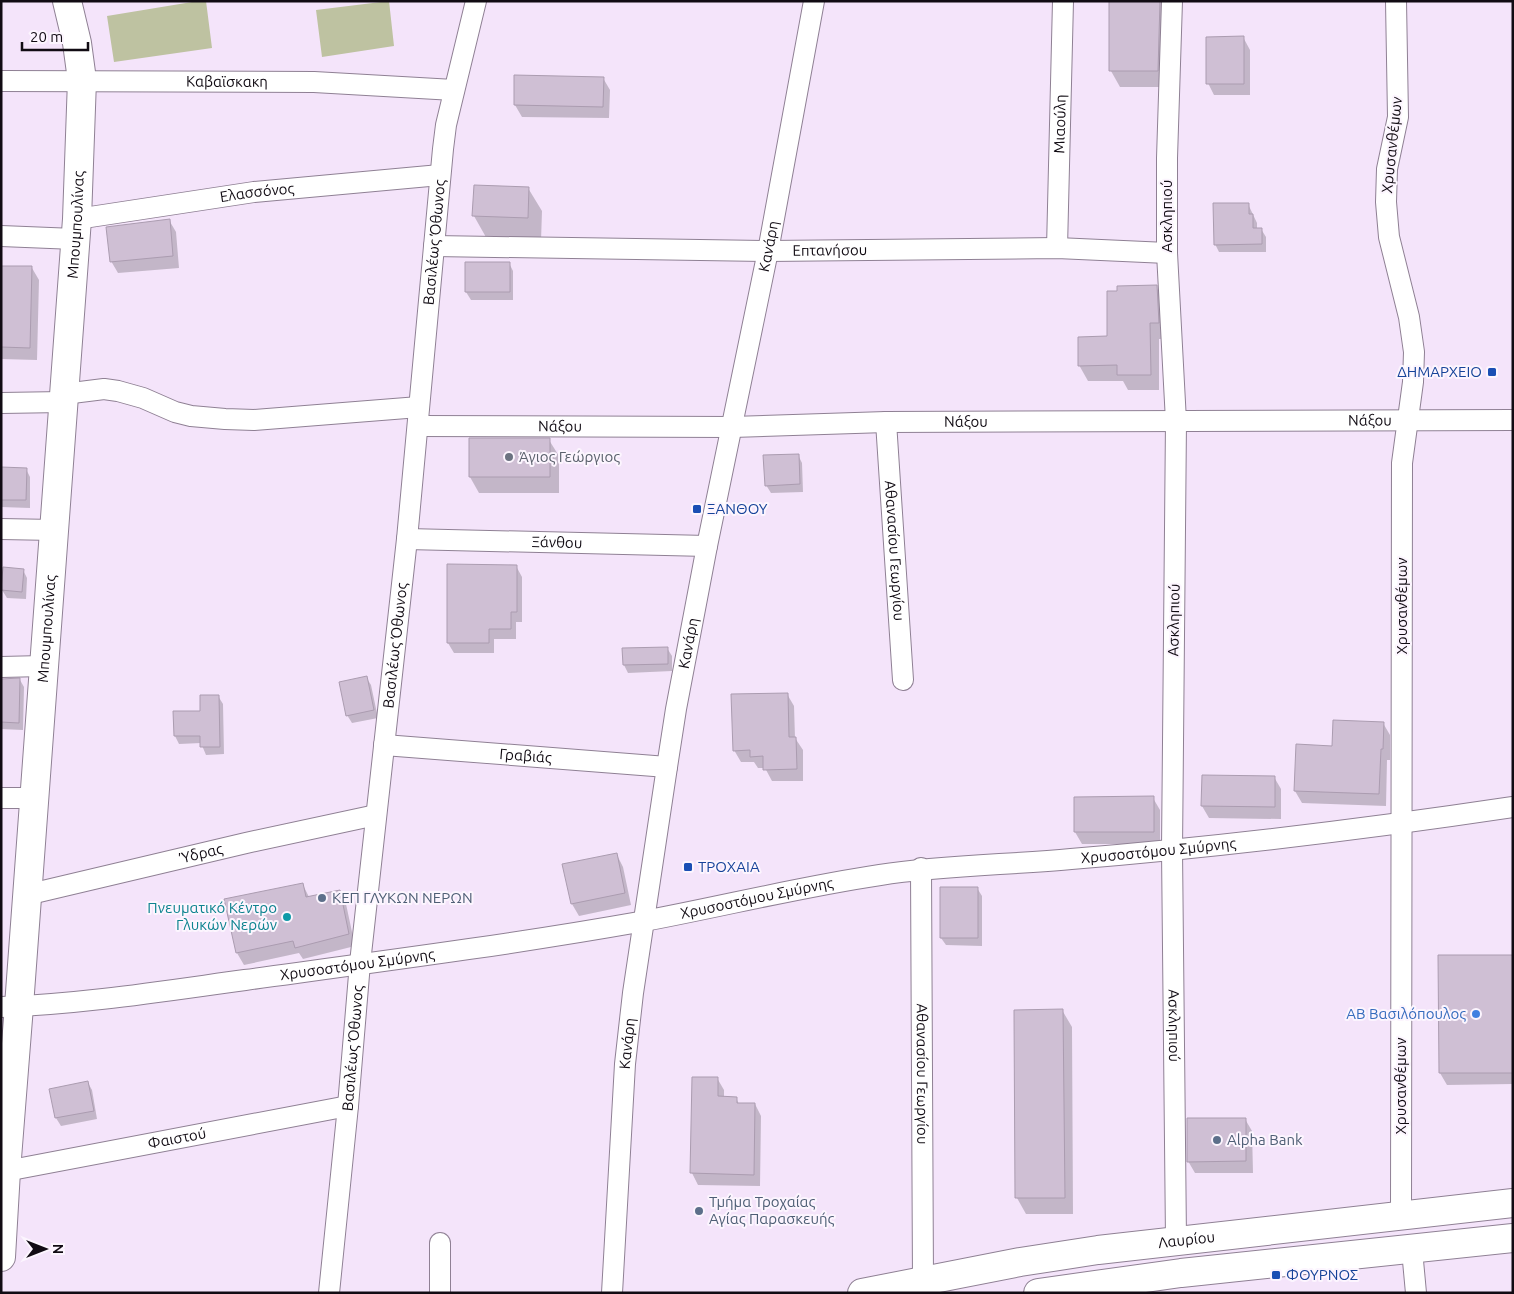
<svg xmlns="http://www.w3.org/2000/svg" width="1514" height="1294" viewBox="0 0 1514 1294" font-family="Ubuntu,sans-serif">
<rect width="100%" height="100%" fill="#f4e4fa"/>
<path fill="#bec2a1" d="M 198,1 L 206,1 L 212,48 L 114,62 L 107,16 Z
M 389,1 L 394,46 L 322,57 L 316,10 Z"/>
<path fill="#0003" d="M 1110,1 L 1160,1 L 1169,17 L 1167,87 L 1120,87 L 1111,71 Z
M 1243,37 L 1250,50 L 1250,95 L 1214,95 L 1208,83 Z
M 603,78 L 610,90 L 609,118 L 522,117 L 515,105 Z
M 528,188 L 542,211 L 541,241 L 487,239 L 474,216 Z
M 1248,204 L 1257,223 L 1257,229 L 1261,229 L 1266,237 L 1266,252 L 1219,252 L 1215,244 Z
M 169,220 L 176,232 L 179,268 L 118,273 L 111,261 Z
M 509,263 L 513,271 L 513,300 L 471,300 L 466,292 Z
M 1,267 L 32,268 L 39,280 L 37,360 L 1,359 Z
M 1156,287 L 1165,303 L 1167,339 L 1159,339 L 1159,390 L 1128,390 L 1123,381 L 1088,381 L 1079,365 L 1108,338 L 1118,292 Z
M 549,440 L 559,456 L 559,493 L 479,493 L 470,477 Z
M 798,455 L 802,463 L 803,492 L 771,493 L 766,485 Z
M 1,469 L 26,469 L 30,477 L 30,508 L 1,507 Z
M 516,566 L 522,577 L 522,622 L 516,622 L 516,639 L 494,639 L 494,653 L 454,653 L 448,643 Z
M 23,570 L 27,578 L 26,599 L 7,598 L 2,590 Z
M 667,648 L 672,656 L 672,671 L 628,673 L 624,665 Z
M 366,677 L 371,685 L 378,718 L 352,723 L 347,715 Z
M 1,679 L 20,680 L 24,687 L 23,730 L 1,729 Z
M 787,694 L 794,706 L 795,738 L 803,750 L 803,781 L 772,781 L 765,768 L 758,768 L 754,762 L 741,762 L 734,750 Z
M 218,696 L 223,704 L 224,754 L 206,755 L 201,743 L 179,744 L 175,736 Z
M 1383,723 L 1390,735 L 1390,760 L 1387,760 L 1386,806 L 1302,803 L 1295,791 L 1333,747 Z
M 1274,777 L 1281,789 L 1281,819 L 1209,818 L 1202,806 Z
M 1075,798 L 1153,798 L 1160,810 L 1160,844 L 1082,844 L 1075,832 Z
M 617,855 L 623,867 L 631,905 L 579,916 L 572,904 Z
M 303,885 L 309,897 L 339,892 L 346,904 L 355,946 L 303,959 L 299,953 L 244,965 L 237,953 Z
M 977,888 L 982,896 L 982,946 L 946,945 L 941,938 Z
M 1513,956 L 1513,1084 L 1447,1085 L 1440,1073 Z
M 1062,1010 L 1072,1027 L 1073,1214 L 1026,1214 L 1017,1198 Z
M 717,1078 L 724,1090 L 724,1098 L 736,1098 L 739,1104 L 755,1104 L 761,1116 L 760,1186 L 698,1185 L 692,1173 Z
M 88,1083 L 92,1090 L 97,1119 L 61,1126 L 56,1118 L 51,1090 Z
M 1245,1119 L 1252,1131 L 1253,1173 L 1195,1173 L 1188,1161 Z"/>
<path fill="#cfbfd4" stroke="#ab9cb0" d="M 1109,1 L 1160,1 L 1158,71 L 1109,71 Z
M 1244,36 L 1244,84 L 1206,84 L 1206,37 Z
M 514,75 L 604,77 L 603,107 L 514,105 Z
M 474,185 L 529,187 L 528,218 L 472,216 Z
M 1213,203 L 1249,203 L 1249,214 L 1253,214 L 1253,228 L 1262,228 L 1262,244 L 1214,245 Z
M 170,219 L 173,256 L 110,262 L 106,227 Z
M 465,262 L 510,262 L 510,292 L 465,292 Z
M 1,266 L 32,266 L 30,348 L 1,347 Z
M 1157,285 L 1159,323 L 1150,323 L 1151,375 L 1117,375 L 1117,365 L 1078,366 L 1078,337 L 1107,336 L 1107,291 L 1117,291 L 1117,286 Z
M 469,438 L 550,438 L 550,477 L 469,477 Z
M 799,454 L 800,484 L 765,486 L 763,455 Z
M 1,467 L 27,468 L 26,500 L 1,500 Z
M 447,564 L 517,565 L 517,612 L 511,612 L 511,629 L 489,629 L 489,643 L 447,643 Z
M 3,567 L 24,569 L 22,592 L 1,590 Z
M 668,647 L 668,664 L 623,665 L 622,648 Z
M 367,676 L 374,710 L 346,716 L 339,682 Z
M 20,678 L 19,723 L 1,722 L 1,679 Z
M 788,693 L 789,737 L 796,737 L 797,769 L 763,770 L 763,756 L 750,757 L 750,750 L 733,751 L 731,694 Z
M 200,695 L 219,695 L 220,747 L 200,747 L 200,736 L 174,736 L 173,711 L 200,711 Z
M 1333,720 L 1384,722 L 1383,749 L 1381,749 L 1379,794 L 1294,791 L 1296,744 L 1332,746 Z
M 1202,775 L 1275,776 L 1275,807 L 1201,806 Z
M 1154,796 L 1154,832 L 1074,832 L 1074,797 Z
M 617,853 L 625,893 L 571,904 L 562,864 Z
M 303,883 L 306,897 L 340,890 L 349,934 L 295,948 L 293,941 L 236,953 L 224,899 Z
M 940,887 L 978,887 L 978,938 L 940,938 Z
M 1438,955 L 1513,955 L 1513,1073 L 1439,1073 Z
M 1063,1009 L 1065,1198 L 1015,1198 L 1014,1010 Z
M 692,1077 L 718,1077 L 718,1096 L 737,1097 L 737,1103 L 755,1103 L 754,1175 L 690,1173 Z
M 88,1081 L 94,1111 L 55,1118 L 49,1089 Z
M 1187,1118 L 1246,1118 L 1246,1161 L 1187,1162 Z"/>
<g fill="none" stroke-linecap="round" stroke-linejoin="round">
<defs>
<g id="street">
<path id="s1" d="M 1172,1 L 1167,158 L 1167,253 L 1176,421 L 1172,850 L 1176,1240"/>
<path d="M 1396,1 L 1398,117 L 1387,169 L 1386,202 L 1389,237 L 1409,317 L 1414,352 L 1413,382 L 1402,463 L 1401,1215"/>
<path id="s2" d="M 1,81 L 314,82 L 454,90"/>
<path id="s3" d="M 77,219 L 254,192 L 440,175"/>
<path d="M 1,236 L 75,239"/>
<path id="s4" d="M 434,246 L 768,251 L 1057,248 L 1167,253"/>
<path id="s5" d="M 1057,248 L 1063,1"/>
<path d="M 64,394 L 104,389 L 118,391 L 143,398 L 175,412 L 191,416 L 225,419 L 254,420 L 419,407"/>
<path d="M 1,403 L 63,402"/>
<path id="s6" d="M 886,422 L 903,680"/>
<path id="s7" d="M 418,426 L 732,427 L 886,422 L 1513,420"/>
<path d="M 1,529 L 54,530"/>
<path id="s8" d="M 407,539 L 707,546"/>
<path d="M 1,667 L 43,666"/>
<path id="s9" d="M 384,745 L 667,767"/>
<path d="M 1,798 L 34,798"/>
<path id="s10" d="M 921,868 L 923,1281"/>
<path id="s11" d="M 26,895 L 246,843 L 376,815"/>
<path id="s12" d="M 1,1007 C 83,1004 164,991 245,980 C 377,962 509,945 639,922 C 720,907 799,887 880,875 C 944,865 1007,865 1071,859 C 1219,847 1366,829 1513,807"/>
<path id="s13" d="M 6,1171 L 348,1106"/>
<path d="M 1412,1250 L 1416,1293"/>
<path id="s14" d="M 329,1293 L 348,1106 L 360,963 L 407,539 L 443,149 L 446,125 L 476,1"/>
<path d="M 440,1293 L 440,1243"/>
<path id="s15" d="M 612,1293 L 625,1064 L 633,993 L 667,767 L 676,709 L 707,546 L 768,251 L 814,1"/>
</g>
<g id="secondary">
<path id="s16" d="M 1,1257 L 6,1171 L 19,1006 L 77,219 L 82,80 L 77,43 L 67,1"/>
</g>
<g id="primary">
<path id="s17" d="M 862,1293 L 1020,1262 L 1098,1250 L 1513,1203"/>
<path d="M 1038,1293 L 1181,1273 L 1513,1238"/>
</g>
</defs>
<use href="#street" stroke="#8f8094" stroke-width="22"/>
<use href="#secondary" stroke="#8f8094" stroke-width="30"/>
<use href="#primary" stroke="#8f8094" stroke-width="30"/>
<use href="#street" stroke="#fff" stroke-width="20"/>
<use href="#secondary" stroke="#fff" stroke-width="28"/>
<use href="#primary" stroke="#fff" stroke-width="28"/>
</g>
<g fill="#1a4fb4" stroke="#fcf5fe" stroke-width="2">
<rect x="1487" y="367" width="10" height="10" rx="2.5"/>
<rect x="692" y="504" width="10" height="10" rx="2.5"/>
<rect x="683" y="862" width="10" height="10" rx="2.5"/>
<rect x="1271" y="1270" width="10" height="10" rx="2.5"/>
</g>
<circle fill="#6b7280" stroke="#fcf5fe" stroke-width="2" cx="509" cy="457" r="5"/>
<g fill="#5c6f8a" stroke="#fcf5fe" stroke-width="2">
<circle cx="322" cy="898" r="5"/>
<circle cx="1217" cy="1140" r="5"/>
<circle cx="699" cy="1211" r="5"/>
</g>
<circle fill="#0f9aa8" stroke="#fcf5fe" stroke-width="2" cx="287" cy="917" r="5"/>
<circle fill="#3f7fe0" stroke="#fcf5fe" stroke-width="2" cx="1476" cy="1014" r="5"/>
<g text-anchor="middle" stroke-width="4" stroke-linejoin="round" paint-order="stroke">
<g font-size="15" fill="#110b13" stroke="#fcf5fe">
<text dy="5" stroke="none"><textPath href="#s2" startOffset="226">Καβαϊσκακη</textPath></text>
<text dy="5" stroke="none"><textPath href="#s5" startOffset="124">Μιαούλη</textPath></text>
<text transform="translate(1392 145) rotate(-84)" y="5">Χρυσανθέμων</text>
<text dy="5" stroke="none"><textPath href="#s3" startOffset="182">Ελασσόνος</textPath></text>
<text transform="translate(1167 216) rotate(-90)" y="5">Ασκληπιού</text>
<text dy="5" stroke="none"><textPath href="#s16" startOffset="1035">Μπουμπουλίνας</textPath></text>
<text dy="5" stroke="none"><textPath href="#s14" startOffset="1056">Βασιλέως Όθωνος</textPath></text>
<text dy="5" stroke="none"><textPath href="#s15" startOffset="1060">Κανάρη</textPath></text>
<text dy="5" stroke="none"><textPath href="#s4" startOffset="396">Επτανήσου</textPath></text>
<text dy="5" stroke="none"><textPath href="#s7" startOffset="952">Νάξου</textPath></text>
<text dy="5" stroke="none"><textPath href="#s7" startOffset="548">Νάξου</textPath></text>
<text dy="5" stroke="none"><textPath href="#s7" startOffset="142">Νάξου</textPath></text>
<text dy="5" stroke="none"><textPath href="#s8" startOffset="150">Ξάνθου</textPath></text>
<text dy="5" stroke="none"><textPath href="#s6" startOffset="129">Αθανασίου Γεωργίου</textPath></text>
<text transform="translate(1402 606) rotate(-90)" y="5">Χρυσανθέμων</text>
<text transform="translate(1174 620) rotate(-89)" y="5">Ασκληπιού</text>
<text dy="5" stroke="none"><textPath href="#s16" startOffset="630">Μπουμπουλίνας</textPath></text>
<text dy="5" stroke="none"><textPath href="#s15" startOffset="655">Κανάρη</textPath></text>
<text dy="5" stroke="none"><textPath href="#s14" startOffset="651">Βασιλέως Όθωνος</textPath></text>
<text dy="5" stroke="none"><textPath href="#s9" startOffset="142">Γραβιάς</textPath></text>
<text dy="5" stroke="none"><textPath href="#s12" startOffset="1169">Χρυσοστόμου Σμύρνης</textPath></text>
<text dy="5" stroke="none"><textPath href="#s11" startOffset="180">Ύδρας</textPath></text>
<text dy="5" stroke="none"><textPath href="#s12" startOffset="764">Χρυσοστόμου Σμύρνης</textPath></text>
<text dy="5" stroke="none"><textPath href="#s12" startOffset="359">Χρυσοστόμου Σμύρνης</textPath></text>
<text dy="5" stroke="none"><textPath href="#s1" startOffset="1025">Ασκληπιού</textPath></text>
<text dy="5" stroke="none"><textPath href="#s15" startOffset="250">Κανάρη</textPath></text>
<text dy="5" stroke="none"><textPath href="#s14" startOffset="246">Βασιλέως Όθωνος</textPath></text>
<text dy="5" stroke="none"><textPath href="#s10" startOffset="206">Αθανασίου Γεωργίου</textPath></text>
<text transform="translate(1401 1086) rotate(-90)" y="5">Χρυσανθέμων</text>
<text dy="5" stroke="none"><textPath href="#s13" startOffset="174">Φαιστού</textPath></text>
<text dy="5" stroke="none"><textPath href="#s17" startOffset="329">Λαυρίου</textPath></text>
</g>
<g font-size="15" fill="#164399" stroke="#fcf5fe" text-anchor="start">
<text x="1482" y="377" text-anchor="end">ΔΗΜΑΡΧΕΙΟ</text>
<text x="707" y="514">ΞΑΝΘΟΥ</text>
<text x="698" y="872">ΤΡΟΧΑΙΑ</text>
<text x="1286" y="1280">ΦΟΥΡΝΟΣ</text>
</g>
<g font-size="15" fill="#5b616d" stroke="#fcf5fe" text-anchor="start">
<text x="519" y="462">Άγιος Γεώργιος</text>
</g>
<g font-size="15" fill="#4e5e75" stroke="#fcf5fe" text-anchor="start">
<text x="332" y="903">ΚΕΠ ΓΛΥΚΩΝ ΝΕΡΩΝ</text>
<text x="1227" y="1145">Alpha Bank</text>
<text x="709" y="1207">Τμήμα Τροχαίας<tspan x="709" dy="17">Αγίας Παρασκευής</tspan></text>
</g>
<g font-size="15" fill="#0d838f" stroke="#fcf5fe" text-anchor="end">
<text x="277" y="913">Πνευματικό Κέντρο<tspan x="277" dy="17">Γλυκών Νερών</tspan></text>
</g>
<g font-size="15" fill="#366cbe" stroke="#fcf5fe" text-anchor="end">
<text x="1466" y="1019">ΑΒ Βασιλόπουλος</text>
</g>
</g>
<rect width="1514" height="1294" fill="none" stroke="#110b13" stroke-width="5"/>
<g transform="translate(45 1249) rotate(90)" stroke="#fcf5fe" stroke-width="4" paint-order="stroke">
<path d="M0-4L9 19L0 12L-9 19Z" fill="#110b13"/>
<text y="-8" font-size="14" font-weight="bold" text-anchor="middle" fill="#110b13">N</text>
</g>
<path d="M22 42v8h66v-8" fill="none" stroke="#110b13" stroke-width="2.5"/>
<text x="30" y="42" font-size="15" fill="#110b13" stroke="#fcf5fe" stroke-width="4" paint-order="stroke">20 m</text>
</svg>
